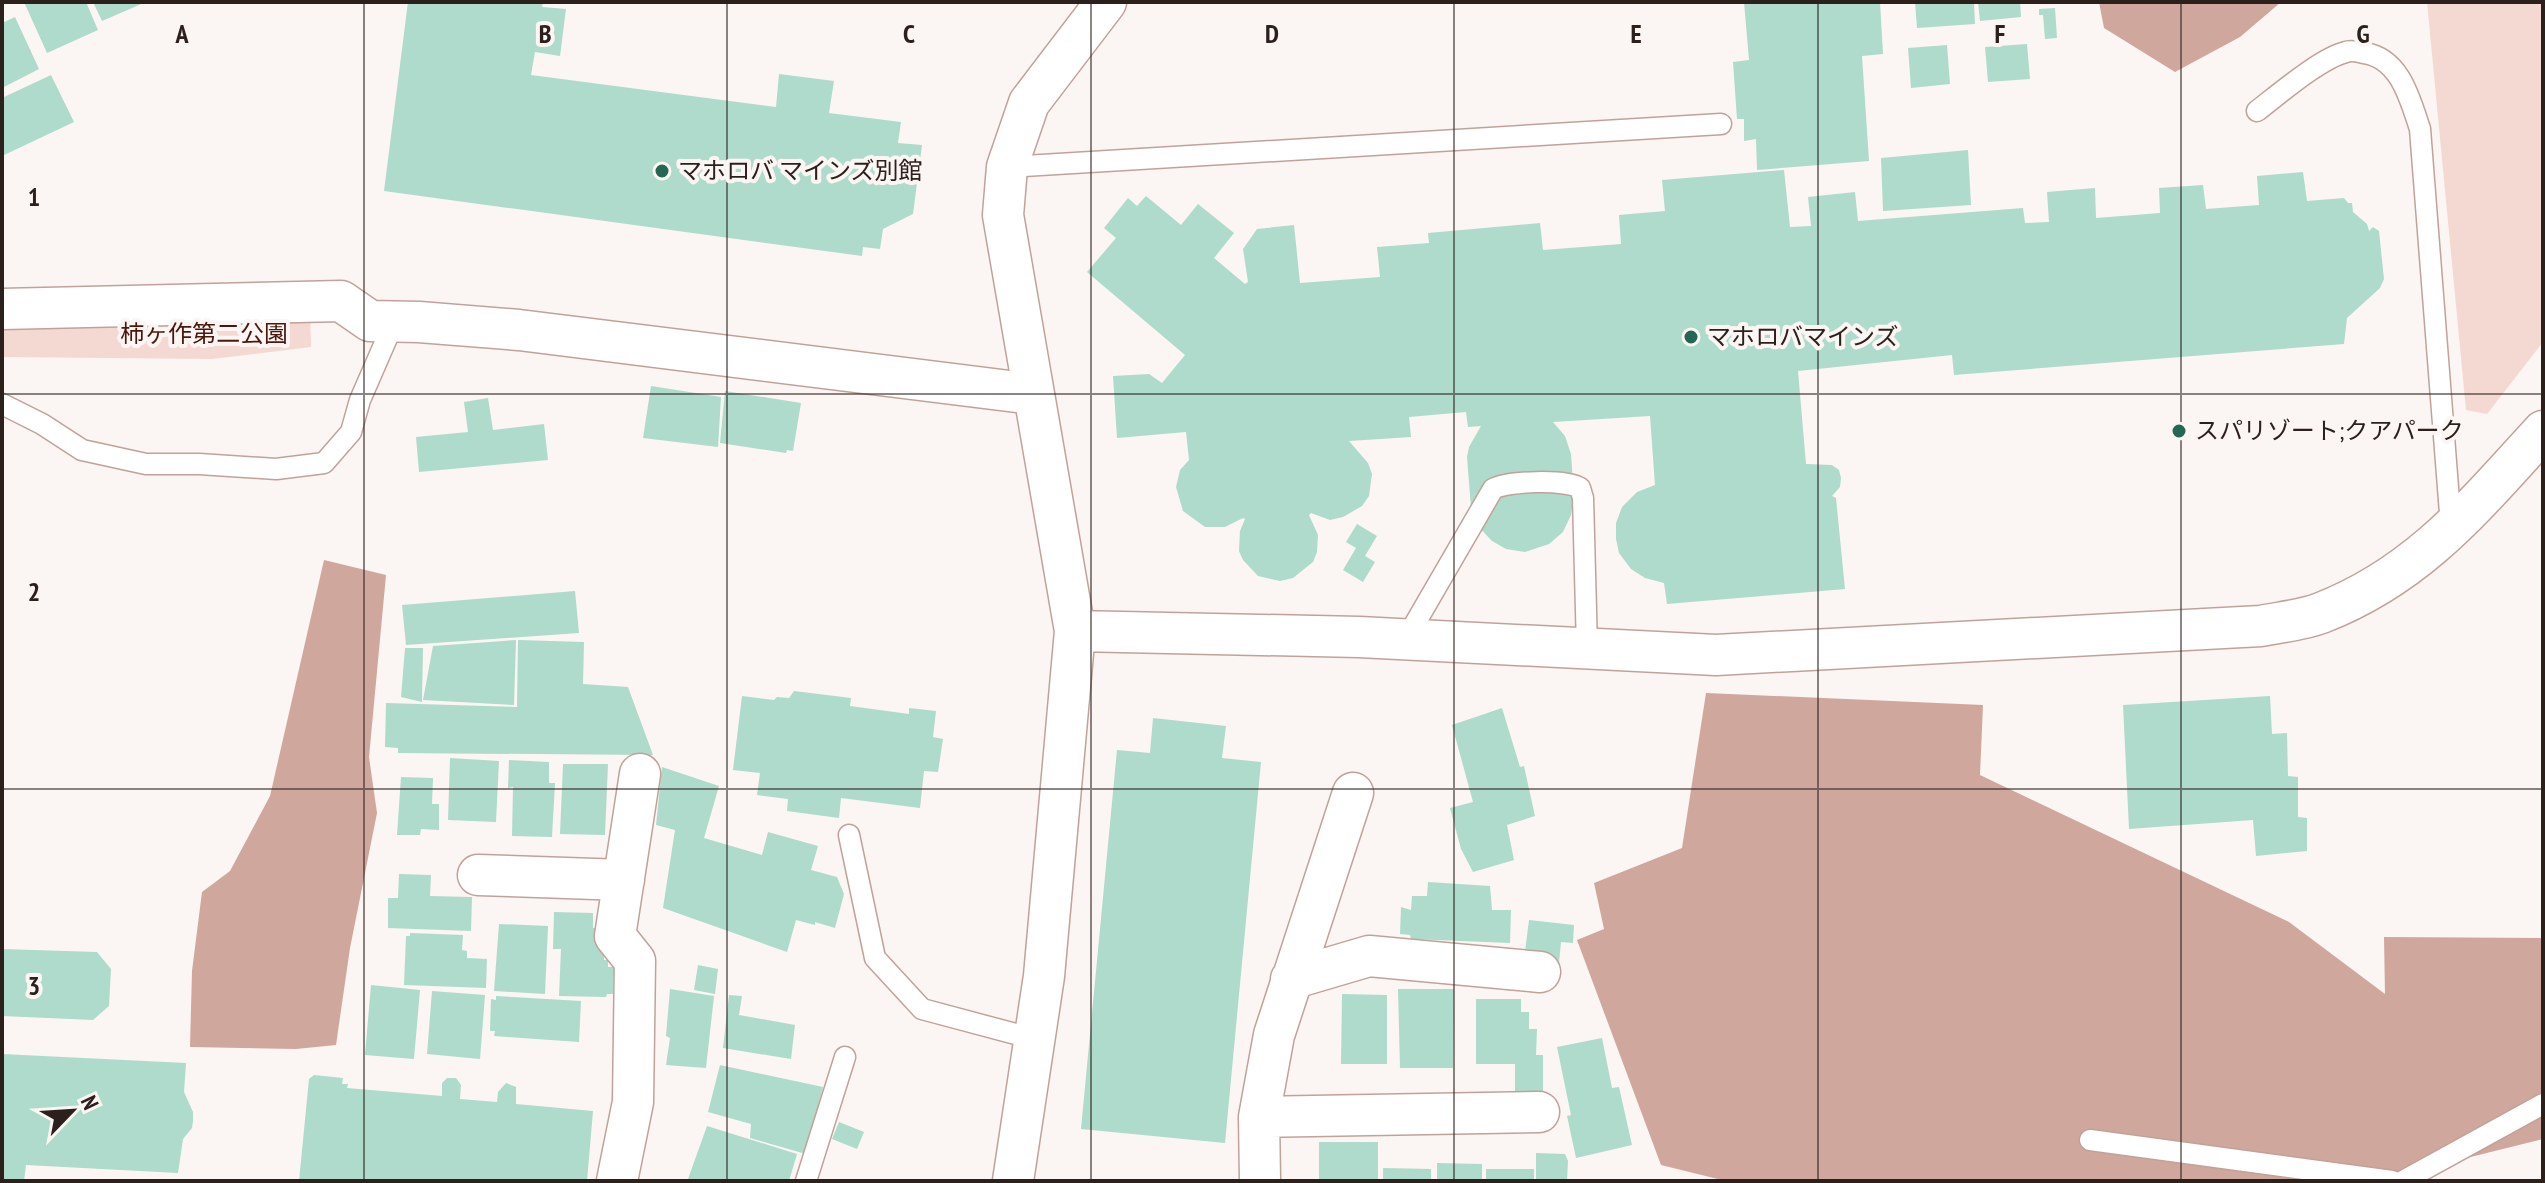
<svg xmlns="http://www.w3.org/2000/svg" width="2545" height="1183" viewBox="0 0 2545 1183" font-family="'PT Sans Narrow','Noto Sans JP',sans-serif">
<rect width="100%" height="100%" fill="#fbf5f3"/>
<path fill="#f4d9d2" d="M 2427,2 L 2543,2 L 2543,342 L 2487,414 L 2466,410 Z
M 310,310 L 311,347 L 212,359 L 2,357 L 2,317 Z"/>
<path fill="#d0a79d" d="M 2099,2 L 2281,2 L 2240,37 L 2175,72 L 2104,28 Z
M 324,560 L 386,575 L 369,757 L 377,813 L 350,948 L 336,1045 L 296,1049 L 190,1047 L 192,971 L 202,892 L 230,871 L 270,796 Z
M 1706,693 L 1983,705 L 1980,775 L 2289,922 L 2385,994 L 2384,937 L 2543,938 L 2543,1139 L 2374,1181 L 1726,1181 L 1661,1165 L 1577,940 L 1604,929 L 1594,883 L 1682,848 Z"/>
<path fill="#aedbcb" d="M 24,2 L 86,2 L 98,30 L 47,53 Z
M 93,2 L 146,2 L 102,21 Z
M 408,2 L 543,2 L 542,7 L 566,9 L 560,56 L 535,52 L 531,75 L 776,107 L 779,74 L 834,81 L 829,113 L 901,122 L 898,143 L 922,145 L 913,214 L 883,229 L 880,249 L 863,247 L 862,256 L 384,191 Z
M 1744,2 L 1880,2 L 1883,54 L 1862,56 L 1869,161 L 1757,170 L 1756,139 L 1744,141 L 1744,119 L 1737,119 L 1733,62 L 1749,60 Z
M 1915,2 L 1974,2 L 1975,24 L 1917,28 Z
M 1978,2 L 2020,2 L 2021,17 L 1980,21 Z
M 2055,8 L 2057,38 L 2045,39 L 2043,15 L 2039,15 L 2039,9 Z
M 15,17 L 39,69 L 2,88 L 2,23 Z
M 2027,44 L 2030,79 L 1988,82 L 1985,47 Z
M 1947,45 L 1950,84 L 1911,88 L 1908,48 Z
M 51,75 L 74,122 L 2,156 L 2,98 Z
M 1968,150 L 1971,205 L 1883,211 L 1881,158 Z
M 1784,170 L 1790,227 L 1811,226 L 1808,197 L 1855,192 L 1858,221 L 2023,208 L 2025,223 L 2049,222 L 2047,192 L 2095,188 L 2096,218 L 2160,213 L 2159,188 L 2203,185 L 2206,209 L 2259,205 L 2257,176 L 2303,172 L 2307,201 L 2344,198 L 2348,203 L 2352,203 L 2353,212 L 2367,224 L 2369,231 L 2373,227 L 2379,231 L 2384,279 L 2380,288 L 2347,318 L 2344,344 L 1954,375 L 1952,355 L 1798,371 L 1806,464 L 1832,465 L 1839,470 L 1841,478 L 1840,487 L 1832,496 L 1836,498 L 1845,589 L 1667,604 L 1664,583 L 1645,578 L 1631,569 L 1619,553 L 1616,539 L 1616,523 L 1622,507 L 1637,492 L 1655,485 L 1650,416 L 1553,422 L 1565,436 L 1571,454 L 1574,497 L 1571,515 L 1563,532 L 1549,544 L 1525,552 L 1506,549 L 1492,541 L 1476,524 L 1471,508 L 1467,457 L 1469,447 L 1481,426 L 1468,427 L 1466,412 L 1409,417 L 1411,437 L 1349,441 L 1368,463 L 1372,474 L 1369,496 L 1362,506 L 1343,517 L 1330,520 L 1311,513 L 1309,515 L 1318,535 L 1317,552 L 1313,562 L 1293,578 L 1280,581 L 1258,576 L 1243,560 L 1239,551 L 1240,531 L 1245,519 L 1243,518 L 1225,527 L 1205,527 L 1183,511 L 1176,487 L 1180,470 L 1189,460 L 1186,432 L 1117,438 L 1113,376 L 1149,374 L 1162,383 L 1185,355 L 1087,272 L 1116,238 L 1104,228 L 1128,198 L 1137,206 L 1146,196 L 1181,225 L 1198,204 L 1234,233 L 1214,258 L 1245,284 L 1248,282 L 1243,249 L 1257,229 L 1294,225 L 1300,283 L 1380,277 L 1377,247 L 1429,243 L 1428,233 L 1540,223 L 1543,250 L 1621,244 L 1619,215 L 1665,211 L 1662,180 Z
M 651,386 L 721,397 L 718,447 L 643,438 Z
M 725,391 L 801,403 L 793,451 L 787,450 L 786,453 L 720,443 Z
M 488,398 L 493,430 L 544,424 L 548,460 L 419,472 L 416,437 L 468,432 L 464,402 Z
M 1357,524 L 1377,536 L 1365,556 L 1375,562 L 1363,582 L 1343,570 L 1356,548 L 1346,542 Z
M 575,591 L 579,633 L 406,645 L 402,605 Z
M 516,640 L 514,705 L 423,700 L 433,646 Z
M 518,640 L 584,642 L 583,684 L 628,687 L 653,755 L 398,753 L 398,748 L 385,747 L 386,703 L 517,707 Z
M 405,648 L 423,648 L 422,702 L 401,697 Z
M 794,691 L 851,698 L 850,706 L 909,714 L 909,708 L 936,711 L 933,737 L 943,739 L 938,772 L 924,771 L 920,808 L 841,798 L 839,818 L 787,811 L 788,799 L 757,795 L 760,773 L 733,770 L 742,696 L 774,700 L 777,697 L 789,698 Z
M 2270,696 L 2272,734 L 2287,733 L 2288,776 L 2298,777 L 2298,817 L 2307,818 L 2307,851 L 2256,856 L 2253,820 L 2129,829 L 2123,705 Z
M 1502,708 L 1520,767 L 1524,766 L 1535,816 L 1507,825 L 1514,860 L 1473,872 L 1461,849 L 1450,808 L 1473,802 L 1452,725 Z
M 1153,718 L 1226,726 L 1222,758 L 1261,762 L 1225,1143 L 1081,1129 L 1117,750 L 1150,753 Z
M 450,758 L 499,761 L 496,822 L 448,820 Z
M 509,760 L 549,762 L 549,783 L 555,783 L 552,837 L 512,836 L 513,787 L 508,788 Z
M 563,764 L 608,764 L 605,835 L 560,834 Z
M 662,767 L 719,786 L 704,838 L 762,855 L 768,832 L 818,846 L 811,870 L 837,877 L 844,894 L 835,928 L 815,922 L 815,925 L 796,920 L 787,952 L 663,908 L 675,830 L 656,825 Z
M 401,777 L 433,778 L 432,804 L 439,804 L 439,830 L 421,829 L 420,835 L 397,835 Z
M 399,874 L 431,875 L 430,896 L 472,897 L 471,931 L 388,928 L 388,898 L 398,898 Z
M 1428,882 L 1490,886 L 1492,910 L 1511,910 L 1510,943 L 1411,939 L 1410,935 L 1400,934 L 1401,907 L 1411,910 L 1412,896 L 1427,896 Z
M 554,912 L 593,913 L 593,928 L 597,928 L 597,944 L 604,944 L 604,960 L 608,960 L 608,967 L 614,967 L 613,994 L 607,994 L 606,997 L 559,996 L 561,949 L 553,949 Z
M 1529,920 L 1574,925 L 1573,943 L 1561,942 L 1559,963 L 1524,960 Z
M 499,924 L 548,926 L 545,994 L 494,991 Z
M 410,933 L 463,935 L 462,950 L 467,951 L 467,958 L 487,959 L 486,988 L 404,985 L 406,936 L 410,936 Z
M 2,949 L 97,952 L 111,969 L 109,1006 L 93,1020 L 2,1016 Z
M 698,965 L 718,969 L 715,994 L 694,990 Z
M 371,985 L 420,990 L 414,1059 L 365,1055 Z
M 670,989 L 714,996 L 706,1068 L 666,1065 L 670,1038 L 666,1036 Z
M 1398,989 L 1454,989 L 1453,1068 L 1400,1068 Z
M 432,991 L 485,995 L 480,1059 L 427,1054 Z
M 1342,994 L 1387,995 L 1387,1064 L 1341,1064 Z
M 729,995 L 742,996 L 739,1015 L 795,1025 L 791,1059 L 723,1048 Z
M 496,996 L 581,1001 L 579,1042 L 494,1036 L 495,1031 L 490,1031 L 491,999 L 496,1000 Z
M 1476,999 L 1521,999 L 1521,1012 L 1529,1012 L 1529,1029 L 1537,1029 L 1536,1055 L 1543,1055 L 1543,1092 L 1515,1092 L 1515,1064 L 1476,1064 Z
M 1602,1038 L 1612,1088 L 1619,1087 L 1632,1145 L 1576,1158 L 1567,1116 L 1571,1115 L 1557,1047 Z
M 2,1054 L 186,1063 L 184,1092 L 193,1112 L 193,1121 L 192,1128 L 183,1139 L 178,1173 L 26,1165 L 24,1181 L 2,1181 Z
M 720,1065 L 823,1087 L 806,1154 L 750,1138 L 751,1124 L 708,1112 Z
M 314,1075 L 343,1078 L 342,1084 L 348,1084 L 347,1088 L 442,1096 L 442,1083 L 447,1078 L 456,1078 L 461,1085 L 460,1099 L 497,1102 L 498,1092 L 506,1083 L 516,1087 L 516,1104 L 593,1111 L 587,1181 L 299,1181 L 309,1079 Z
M 839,1122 L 864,1132 L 857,1149 L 832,1139 Z
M 707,1126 L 797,1154 L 789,1181 L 695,1181 L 688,1179 Z
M 1319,1142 L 1378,1142 L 1378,1181 L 1319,1181 Z
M 1536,1153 L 1565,1154 L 1568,1161 L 1567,1181 L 1536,1181 Z
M 1437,1163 L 1482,1164 L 1482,1181 L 1437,1181 Z
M 1383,1168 L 1431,1169 L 1431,1181 L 1383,1181 Z
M 1486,1169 L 1534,1169 L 1534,1181 L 1486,1181 Z"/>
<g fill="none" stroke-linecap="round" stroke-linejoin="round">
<defs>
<path id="lane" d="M 2257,111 C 2279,94 2321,58 2346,52 C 2351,50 2359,52 2364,53 C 2400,58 2410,99 2420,129 L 2451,526
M 1007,167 L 1721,124
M 2,404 L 42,424 L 82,450 L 146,464 L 199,464 L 276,469 L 324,463 L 351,432 L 360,400 L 394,322
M 1406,639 L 1493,489 C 1507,481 1566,479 1580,488 L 1583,498 L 1587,648
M 849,835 L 875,958 L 922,1009 L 1034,1039
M 2090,1140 L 2392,1181
M 806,1181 L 845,1057
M 2403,1181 L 2543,1104"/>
<path id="street" d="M 2,309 L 341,301 L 370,321 L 419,322 L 519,330 L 1033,394
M 1075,631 L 1359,637 L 1716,655 L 2261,626 C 2281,622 2303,620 2321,613 C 2419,575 2475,505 2543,431
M 478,875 L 624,880
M 1291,979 L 1369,956 L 1540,972
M 1259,1117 L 1539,1112
M 617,1181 L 633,1102 L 635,961 L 615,936 L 640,774
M 1013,1181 L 1044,976 L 1075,631 L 1003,215 L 1007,167 L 1029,103 L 1106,2
M 1260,1181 L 1259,1117 L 1274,1035 L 1353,793"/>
</defs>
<use href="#lane" stroke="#c1a29a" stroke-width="23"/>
<use href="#street" stroke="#c1a29a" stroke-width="43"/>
<use href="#lane" stroke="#fff" stroke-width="20"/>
<use href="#street" stroke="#fff" stroke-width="40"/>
</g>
<path fill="none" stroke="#2c201d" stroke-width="2" stroke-opacity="0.55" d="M 364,2 L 364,1181M 727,2 L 727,1181M 1091,2 L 1091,1181M 1454,2 L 1454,1181M 1818,2 L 1818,1181M 2181,2 L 2181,1181M 2,394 L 2543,394M 2,789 L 2543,789"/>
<g fill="#266654" stroke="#fbf5f3" stroke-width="3">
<circle cx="662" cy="171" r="8"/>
<circle cx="1691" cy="337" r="8"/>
<circle cx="2179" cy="431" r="8"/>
</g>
<g text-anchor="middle" stroke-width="8" stroke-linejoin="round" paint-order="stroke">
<g font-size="24" fill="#2c201d" stroke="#fbf5f3" text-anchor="start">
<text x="678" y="179">マホロバ マインズ別館</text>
<text x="1707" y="345">マホロバマインズ</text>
<text x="2195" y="439">スパリゾート;クアパーク</text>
</g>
<g font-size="24" fill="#4a170a" stroke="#fbf5f3">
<text x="204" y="342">柿ヶ作第二公園</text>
</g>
</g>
<g font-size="26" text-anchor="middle" font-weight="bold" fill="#2c201d" stroke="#fbf5f3" stroke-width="8" stroke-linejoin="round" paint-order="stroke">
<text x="182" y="43">A</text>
<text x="545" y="43">B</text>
<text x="909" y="43">C</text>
<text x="1272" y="43">D</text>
<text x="1636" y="43">E</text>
<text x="2000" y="43">F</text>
<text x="2363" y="43">G</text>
<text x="34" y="206">1</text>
<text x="34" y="601">2</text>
<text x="34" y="995">3</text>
</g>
<rect width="2545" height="1183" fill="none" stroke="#2c201d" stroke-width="8"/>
<g transform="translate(72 1111) rotate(65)" stroke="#fbf5f3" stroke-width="6" paint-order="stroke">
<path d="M0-6L14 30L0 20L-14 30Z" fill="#2c201d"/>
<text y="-12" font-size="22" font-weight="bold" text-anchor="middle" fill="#2c201d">N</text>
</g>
</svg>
